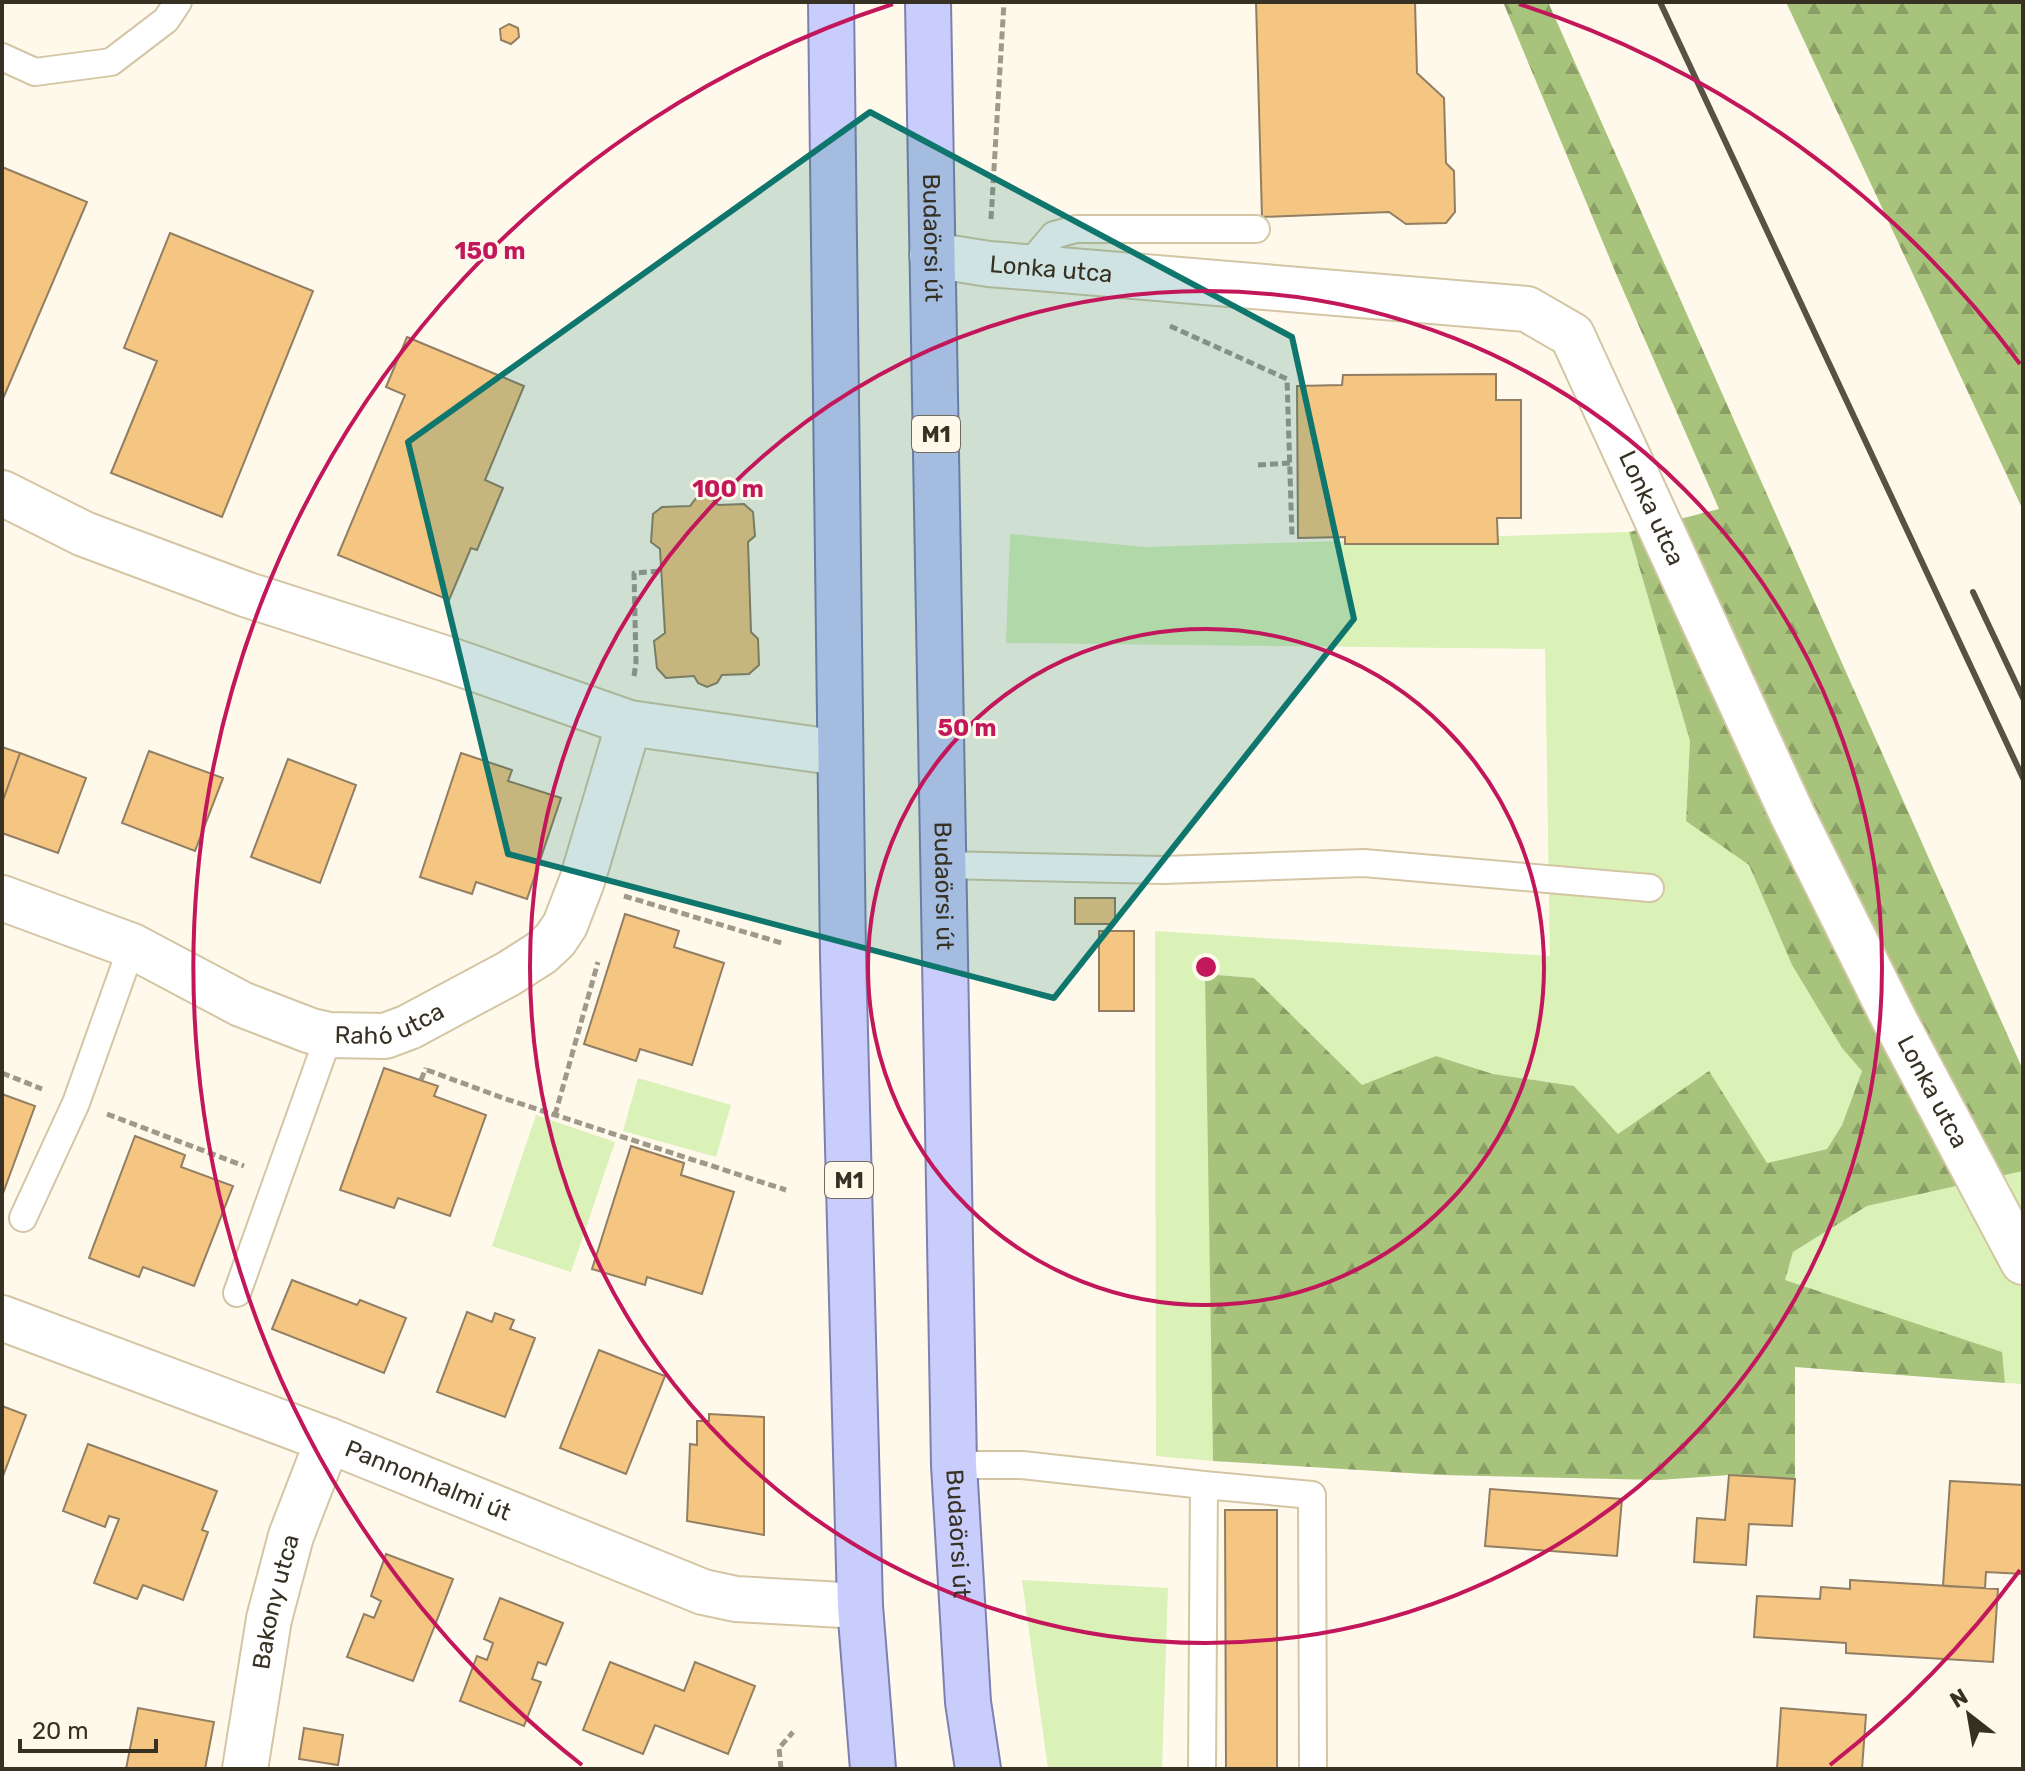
<svg xmlns="http://www.w3.org/2000/svg" width="2025" height="1771" viewBox="0 0 2025 1771" font-family="Rubik,sans-serif">
<defs>
<pattern id="forest-firs" width="22" height="20" patternUnits="userSpaceOnUse" patternTransform="scale(2)"><rect width="22" height="20" fill="#a8c37b"/><path d="M5 1l3.5 6h-7zM16 11l3.5 6h-7z" fill="#8a9f65"/></pattern>
</defs>
<rect width="100%" height="100%" fill="#fff9ec"/>
<path fill="#daf1b7" d="M 1629,532 L 1690,741 L 1686,820 L 1749,865 L 1792,965 L 1842,1048 L 1862,1071 L 1842,1125 L 1827,1149 L 1767,1163 L 1618,1134 L 1574,1086 L 1493,1074 L 1436,1056 L 1362,1086 L 1254,978 L 1206,974 L 1213,1461 L 1156,1456 L 1155,931 L 1550,956 L 1545,649 L 1006,643 L 1010,534 L 1145,547 Z
M 638,1078 L 731,1105 L 716,1157 L 623,1131 Z
M 536,1115 L 615,1142 L 571,1272 L 492,1246 Z
M 2023,1171 L 2023,1384 L 2005,1383 L 2001,1352 L 1785,1280 L 1793,1252 L 1867,1206 Z
M 1022,1580 L 1168,1588 L 1162,1769 L 1048,1769 Z"/>
<path fill="url(#forest-firs)" d="M 1503,2 L 1548,2 L 2023,1070 L 2023,1171 L 1867,1206 L 1793,1252 L 1785,1280 L 2002,1352 L 2005,1383 L 1795,1367 L 1795,1479 L 1729,1475 L 1659,1480 L 1441,1475 L 1213,1461 L 1205,974 L 1254,978 L 1362,1085 L 1436,1056 L 1493,1074 L 1574,1086 L 1618,1134 L 1709,1071 L 1767,1163 L 1827,1149 L 1842,1125 L 1862,1071 L 1842,1048 L 1792,965 L 1749,865 L 1686,821 L 1690,741 L 1629,532 L 1719,509 L 1617,276 Z
M 1786,2 L 2023,2 L 2023,510 Z"/>
<path fill="#f4c682" stroke="#927e62" stroke-width="2" d="M 1256,2 L 1415,2 L 1417,73 L 1444,98 L 1446,163 L 1454,171 L 1455,212 L 1446,223 L 1406,224 L 1389,212 L 1262,217 Z
M 509,24 L 518,28 L 519,37 L 511,44 L 501,40 L 500,29 Z
M 2,167 L 87,202 L 2,401 Z
M 170,233 L 313,291 L 222,517 L 111,473 L 157,361 L 124,348 Z
M 407,337 L 524,386 L 485,480 L 503,488 L 477,550 L 471,548 L 449,600 L 338,555 L 405,395 L 386,387 Z
M 1496,374 L 1496,400 L 1521,400 L 1521,518 L 1497,518 L 1498,544 L 1345,544 L 1345,537 L 1298,538 L 1297,386 L 1342,385 L 1343,375 Z
M 700,493 L 707,493 L 718,505 L 744,504 L 753,512 L 755,536 L 748,542 L 751,632 L 758,639 L 759,665 L 749,674 L 722,675 L 717,683 L 707,687 L 698,683 L 694,676 L 666,678 L 657,668 L 654,641 L 665,633 L 660,549 L 651,542 L 653,514 L 662,507 L 690,506 Z
M 2,747 L 20,753 L 2,803 Z
M 149,751 L 223,778 L 195,851 L 122,823 Z
M 20,753 L 86,778 L 58,853 L 2,833 L 2,803 Z
M 461,753 L 512,770 L 508,781 L 561,798 L 527,899 L 476,882 L 472,894 L 420,877 Z
M 288,759 L 356,785 L 320,883 L 251,857 Z
M 1075,898 L 1115,898 L 1115,924 L 1075,924 Z
M 625,914 L 679,931 L 674,947 L 724,963 L 692,1065 L 640,1049 L 636,1061 L 584,1044 Z
M 1099,931 L 1134,931 L 1134,1011 L 1099,1011 Z
M 384,1068 L 438,1086 L 434,1096 L 486,1115 L 450,1216 L 398,1198 L 394,1208 L 340,1190 Z
M 2,1094 L 35,1106 L 2,1196 Z
M 135,1136 L 185,1155 L 181,1167 L 233,1186 L 194,1286 L 143,1267 L 139,1277 L 89,1258 Z
M 631,1146 L 684,1163 L 681,1175 L 734,1192 L 702,1294 L 647,1277 L 645,1285 L 592,1269 Z
M 292,1280 L 357,1305 L 360,1300 L 406,1318 L 384,1373 L 272,1329 Z
M 467,1312 L 492,1322 L 495,1313 L 514,1320 L 510,1329 L 535,1338 L 505,1417 L 437,1392 Z
M 599,1350 L 665,1376 L 626,1474 L 560,1448 Z
M 2,1406 L 26,1415 L 3,1476 L 2,1475 Z
M 709,1414 L 764,1417 L 764,1535 L 687,1521 L 690,1444 L 697,1445 L 697,1421 L 709,1421 Z
M 88,1444 L 217,1491 L 202,1530 L 208,1532 L 183,1600 L 143,1585 L 137,1599 L 94,1583 L 119,1519 L 109,1516 L 105,1527 L 63,1511 Z
M 1729,1475 L 1795,1479 L 1792,1526 L 1749,1524 L 1746,1565 L 1694,1562 L 1697,1518 L 1725,1520 Z
M 1950,1481 L 2023,1485 L 2023,1574 L 1986,1572 L 1985,1588 L 1943,1586 Z
M 1490,1489 L 1622,1499 L 1617,1556 L 1485,1546 Z
M 1225,1510 L 1277,1510 L 1277,1769 L 1226,1769 Z
M 386,1554 L 453,1579 L 413,1681 L 347,1657 L 364,1614 L 374,1618 L 381,1601 L 371,1596 Z
M 1850,1580 L 1998,1589 L 1993,1662 L 1846,1653 L 1846,1643 L 1754,1637 L 1757,1596 L 1820,1599 L 1821,1587 L 1850,1589 Z
M 500,1598 L 563,1623 L 546,1665 L 538,1662 L 532,1679 L 541,1682 L 524,1726 L 460,1701 L 477,1656 L 487,1660 L 493,1643 L 484,1639 Z
M 610,1662 L 684,1691 L 695,1662 L 755,1686 L 728,1754 L 655,1725 L 643,1754 L 583,1730 Z
M 138,1708 L 214,1722 L 205,1769 L 126,1769 Z
M 1781,1708 L 1866,1715 L 1862,1769 L 1777,1769 Z
M 304,1728 L 343,1735 L 338,1765 L 299,1759 Z"/>
<g fill="none" stroke-linecap="round" stroke-linejoin="round">
<defs>
<path id="lane" d="M 2,57 L 35,72 L 111,62 L 166,20 L 178,2
M 1027,267 L 1054,235 L 1076,229 L 1256,229
M 944,865 L 1163,870 L 1364,863 L 1650,888
M 23,1218 L 76,1103 L 132,946
M 237,1293 L 329,1035
M 954,1465 L 1022,1465 L 1204,1485 L 1202,1769
M 1204,1485 L 1312,1495 L 1313,1769"/>
<g id="street">
<path id="s1" d="M 932,255 L 989,264 L 1527,309 L 1572,335 L 1792,814 L 1895,1021 L 2023,1262"/>
<path d="M 2,493 L 84,534 L 245,594 L 447,659 L 629,723 L 840,753"/>
<path id="s2" d="M 2,898 L 132,946 L 241,1004 L 311,1031 L 329,1035 L 385,1036 L 409,1027 L 508,974 L 541,953 L 555,940 L 565,925 L 582,881 L 629,723"/>
<path id="s3" d="M 2,1318 L 328,1440 L 703,1592 L 736,1599 L 860,1606"/>
<path id="s4" d="M 245,1769 L 269,1619 L 291,1536 L 328,1440"/>
</g>
<g id="primary">
<path d="M 831,2 L 843,956 L 860,1606 L 873,1769"/>
<path id="s5" d="M 928,2 L 954,1465 L 968,1702 L 978,1769"/>
</g>
</defs>
<use href="#lane" stroke="#d4c6a4" stroke-width="30"/>
<use href="#street" stroke="#d4c6a4" stroke-width="48"/>
<use href="#primary" stroke="#7e80af" stroke-width="48"/>
<path stroke="#9f998c" stroke-width="5" stroke-dasharray="8 4" stroke-linecap="butt" d="M 991,219 L 1004,2
M 1170,326 L 1287,379 L 1292,537
M 1258,465 L 1290,463
M 634,676 L 636,663 L 634,573 L 662,571
M 624,896 L 785,944
M 427,1070 L 503,1098 L 786,1190
M 2,1073 L 42,1089
M 421,1080 L 426,1068
M 107,1114 L 244,1166
M 555,1115 L 598,962
M 781,1769 L 779,1748 L 793,1732"/>
<use href="#lane" stroke="#fff" stroke-width="26"/>
<use href="#street" stroke="#fff" stroke-width="44"/>
<use href="#primary" stroke="#c8cdfc" stroke-width="44"/>
<path stroke="#585245" stroke-width="6" d="M 1660,2 L 2023,778
M 1973,592 L 2023,698"/>
</g>
<path fill="#0f766e" fill-opacity="0.2" stroke="#0f766e" stroke-width="6" stroke-linejoin="round" d="M 870,112 L 1292,337 L 1354,619 L 1054,998 L 508,854 L 408,442 Z"/>
<g fill="none" stroke="#c2185b" stroke-width="4">
<circle cx="1206" cy="967" r="338"/>
<circle cx="1206" cy="967" r="676"/>
<path d="M2020 1570A1013 1013 0 0 1 1830 1765M582 1765A1013 1013 0 0 1 893 4M1519 4A1013 1013 0 0 1 2020 364"/>
</g>
<g text-anchor="middle" stroke-width="6" stroke-linejoin="round" paint-order="stroke">
<g fill="#fff9ec" stroke="#736d60" stroke-width="2">
<rect x="912" y="416" width="48" height="36" rx="6"/>
<rect x="825" y="1162" width="48" height="36" rx="6"/>
</g>
<g font-size="22" font-weight="bold" fill="#373124">
<text x="936" y="442">M1</text>
<text x="849" y="1188">M1</text>
</g>
<g font-size="24" fill="#373124" stroke="#fff9ec">
<text dy="8" stroke="none"><textPath href="#s5" startOffset="236">Budaörsi út</textPath></text>
<text dy="8" stroke="none"><textPath href="#s1" startOffset="120">Lonka utca</textPath></text>
<text dy="8" stroke="none"><textPath href="#s1" startOffset="840">Lonka utca</textPath></text>
<text dy="8" stroke="none"><textPath href="#s5" startOffset="884">Budaörsi út</textPath></text>
<text dy="8" stroke="none"><textPath href="#s2" startOffset="418">Rahó utca</textPath></text>
<text dy="8" stroke="none"><textPath href="#s1" startOffset="1488">Lonka utca</textPath></text>
<text dy="8" stroke="none"><textPath href="#s3" startOffset="456">Pannonhalmi út</textPath></text>
<text dy="8" stroke="none"><textPath href="#s5" startOffset="1532">Budaörsi út</textPath></text>
<text dy="8" stroke="none"><textPath href="#s4" startOffset="170">Bakony utca</textPath></text>
</g>
</g>
<circle cx="1206" cy="967" r="12" fill="#c2185b" stroke="#fff9ec" stroke-width="4"/>
<g font-size="24" text-anchor="middle" font-weight="bold" fill="#c2185b" stroke="#fff9ec" stroke-width="6" stroke-linejoin="round" paint-order="stroke">
<text x="490" y="259">150 m</text>
<text x="728" y="497">100 m</text>
<text x="967" y="736">50 m</text>
</g>
<rect width="2025" height="1771" fill="none" stroke="#373124" stroke-width="8"/>
<g transform="translate(1969 1715) rotate(329)" stroke="#fff9ec" stroke-width="6" paint-order="stroke">
<path d="M0-6L14 30L0 20L-14 30Z" fill="#373124"/>
<text y="-12" font-size="22" font-weight="bold" text-anchor="middle" fill="#373124">N</text>
</g>
<path d="M20 1739v12h136v-12" fill="none" stroke="#373124" stroke-width="4"/>
<text x="32" y="1739" font-size="24" fill="#373124" stroke="#fff9ec" stroke-width="6" paint-order="stroke">20 m</text>
</svg>
